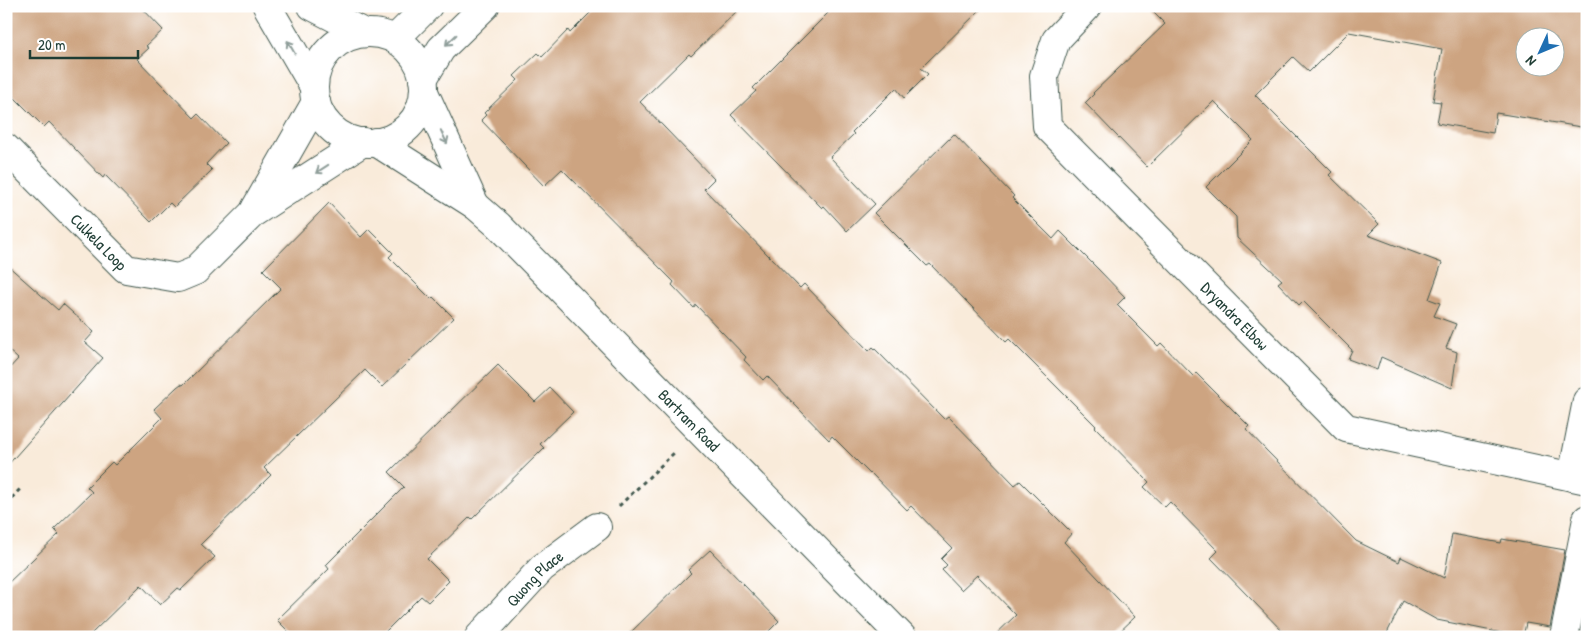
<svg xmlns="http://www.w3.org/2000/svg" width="1593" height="643" viewBox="0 0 1593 643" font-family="'Patrick Hand',sans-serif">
<rect width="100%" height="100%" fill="#fff"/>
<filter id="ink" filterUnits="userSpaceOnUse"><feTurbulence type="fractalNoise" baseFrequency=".02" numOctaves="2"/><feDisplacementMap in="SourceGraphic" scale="10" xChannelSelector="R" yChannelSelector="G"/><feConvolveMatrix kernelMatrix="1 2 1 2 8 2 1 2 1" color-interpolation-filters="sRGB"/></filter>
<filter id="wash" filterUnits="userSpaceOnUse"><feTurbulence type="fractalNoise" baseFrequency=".0096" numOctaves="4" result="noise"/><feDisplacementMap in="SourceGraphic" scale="20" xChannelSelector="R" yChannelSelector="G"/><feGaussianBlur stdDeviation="1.12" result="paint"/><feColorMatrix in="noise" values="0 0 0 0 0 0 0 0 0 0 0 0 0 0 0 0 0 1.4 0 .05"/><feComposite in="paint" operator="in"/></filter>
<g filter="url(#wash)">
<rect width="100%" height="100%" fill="#f9ebda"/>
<g id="blocks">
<path fill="#cda481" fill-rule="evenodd" d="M 6,6 L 140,6 L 163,30 L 146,46 L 149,48 L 137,59 L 194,118 L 198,114 L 226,143 L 206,164 L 212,170 L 174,207 L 170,203 L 151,222 L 105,175 L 103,178 L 49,122 L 44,127 L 6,89 Z
M 597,6 L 742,6 L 691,56 L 689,54 L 640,102 L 714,179 L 704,189 L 800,288 L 804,284 L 869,351 L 873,347 L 944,419 L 948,416 L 1015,485 L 1020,481 L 1072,533 L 1064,542 L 1135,617 L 1114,637 L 993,637 L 1016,615 L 977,575 L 961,590 L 942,570 L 947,565 L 941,559 L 952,548 L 911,506 L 907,510 L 871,473 L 870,474 L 832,436 L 829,440 L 767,376 L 763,380 L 744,360 L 746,357 L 696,305 L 694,308 L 672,285 L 674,282 L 562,169 L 544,186 L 481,120 L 486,115 L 484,113 L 518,80 L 514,76 L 538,53 L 542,57 L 568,30 L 570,33 Z
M 835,6 L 984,6 L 921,68 L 928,74 L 904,98 L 896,88 L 852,132 L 854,134 L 830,157 L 875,204 L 847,231 L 824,206 L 822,208 L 731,115 L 756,91 L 753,88 Z
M 1147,6 L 1587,6 L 1587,128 L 1496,113 L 1493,133 L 1437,123 L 1441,102 L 1433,101 L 1442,49 L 1349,32 L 1309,72 L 1293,57 L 1255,95 L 1332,172 L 1329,175 L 1379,224 L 1368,235 L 1442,263 L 1429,299 L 1440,303 L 1434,316 L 1456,324 L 1446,348 L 1457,352 L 1452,388 L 1381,357 L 1377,370 L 1348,359 L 1352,350 L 1303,301 L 1299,305 L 1278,283 L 1282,280 L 1237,238 L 1236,217 L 1206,187 L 1253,140 L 1214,101 L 1147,167 L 1085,103 L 1094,94 L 1093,93 L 1165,24 ZM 1526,38 L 1556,38 L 1556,68 L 1526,68 Z
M 954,134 L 1014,196 L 1012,198 L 1053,239 L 1060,231 L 1099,270 L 1125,297 L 1117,305 L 1158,346 L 1161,343 L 1193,376 L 1196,373 L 1249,426 L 1246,429 L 1266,450 L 1356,541 L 1399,562 L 1401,557 L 1444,578 L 1452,534 L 1501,543 L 1502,539 L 1565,550 L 1550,627 L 1526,623 L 1523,637 L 1522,637 L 1437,620 L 1403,601 L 1385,637 L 1288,637 L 1211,558 L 1218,551 L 1170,502 L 1165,507 L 1144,487 L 1149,482 L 1095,427 L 1096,426 L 1009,339 L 1006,342 L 930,264 L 927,266 L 874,213 Z
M 329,203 L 361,237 L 369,229 L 393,253 L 389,257 L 431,299 L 433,297 L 454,318 L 382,387 L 365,370 L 264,468 L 271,475 L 201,544 L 215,557 L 181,590 L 178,588 L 160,605 L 141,585 L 88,637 L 6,637 L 6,585 L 59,534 L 54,529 L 92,492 L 87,487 L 112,462 L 115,465 L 162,418 L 154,409 L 177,387 L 181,384 L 183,385 L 281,288 L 263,270 Z
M 6,264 L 58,310 L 63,304 L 94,332 L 85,342 L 103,358 L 6,467 L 6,372 L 18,359 L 6,348 Z
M 498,365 L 535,402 L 550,388 L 573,412 L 540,444 L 544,448 L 472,519 L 470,517 L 427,559 L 449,581 L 428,602 L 421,596 L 380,637 L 294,637 L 277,620 L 329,569 L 326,565 L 404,487 L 389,472 Z
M 710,550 L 779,621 L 763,637 L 626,637 L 691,573 L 688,570 Z
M 1587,602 L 1587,633 L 1581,632 Z"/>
</g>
</g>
<g filter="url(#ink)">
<use href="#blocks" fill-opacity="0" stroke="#40574d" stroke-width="1"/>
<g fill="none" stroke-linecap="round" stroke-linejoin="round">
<defs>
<g id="minor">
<path d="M 267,6 L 314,87"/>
<path d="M 312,6 L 364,33"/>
<path id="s1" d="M 1088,6 L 1056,40 L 1044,76 L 1047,126 L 1346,428 L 1587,480"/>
<circle cx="369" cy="88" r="55"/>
<path d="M 395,39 L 428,6"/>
<path d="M 423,79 L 441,49 L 485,6"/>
<path d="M 424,92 L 475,205"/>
<path id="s2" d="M 376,142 L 475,205 L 498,225 L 902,637"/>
<path id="s3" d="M 6,148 L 126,269 L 178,278 L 195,271 L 253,213 L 363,142"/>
<path d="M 255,209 L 316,102"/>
<path d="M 1572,477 L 1587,401"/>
<path id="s4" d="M 479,637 L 542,568 L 597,527"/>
<path d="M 1564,637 L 1587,519"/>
</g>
</defs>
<use href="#minor" stroke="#40574d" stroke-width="30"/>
<path stroke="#40574d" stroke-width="3" stroke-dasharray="4 4" stroke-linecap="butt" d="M 6,504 L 21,488
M 619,506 L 676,451"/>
<use href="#minor" stroke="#fff" stroke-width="28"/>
</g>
<defs><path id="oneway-shaft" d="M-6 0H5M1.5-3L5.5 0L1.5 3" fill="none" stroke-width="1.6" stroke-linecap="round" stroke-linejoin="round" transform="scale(1.25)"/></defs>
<g stroke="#8f9e9a">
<use href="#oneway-shaft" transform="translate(451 40) rotate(136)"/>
<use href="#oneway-shaft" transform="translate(291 47) rotate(-120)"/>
<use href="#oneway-shaft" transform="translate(444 137) rotate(65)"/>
<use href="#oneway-shaft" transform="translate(322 169) rotate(147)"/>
</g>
</g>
<g text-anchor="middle" stroke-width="4" stroke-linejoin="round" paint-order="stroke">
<g font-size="16" fill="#1f3d34" stroke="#fff">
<text dy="6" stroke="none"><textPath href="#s3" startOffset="132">Culkela Loop</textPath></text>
<text dy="6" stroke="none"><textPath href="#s1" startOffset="402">Dryandra Elbow</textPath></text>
<text dy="6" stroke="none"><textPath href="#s2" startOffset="421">Bartram Road</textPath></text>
<text dy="6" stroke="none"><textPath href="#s4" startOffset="81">Quong Place</textPath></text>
</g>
</g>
<rect width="1593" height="643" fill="none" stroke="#fff" stroke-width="25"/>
<g transform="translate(1540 52) rotate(226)"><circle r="24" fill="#ffffff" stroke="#a5b1ae"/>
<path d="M0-4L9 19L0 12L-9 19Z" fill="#1f6fb2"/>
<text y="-8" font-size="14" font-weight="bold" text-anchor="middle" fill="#1f3d34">N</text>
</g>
<path d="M30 50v8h108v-8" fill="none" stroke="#1f3d34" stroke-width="2.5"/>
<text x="38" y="50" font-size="15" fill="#1f3d34" stroke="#ffffff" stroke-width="4" paint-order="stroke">20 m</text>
</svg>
